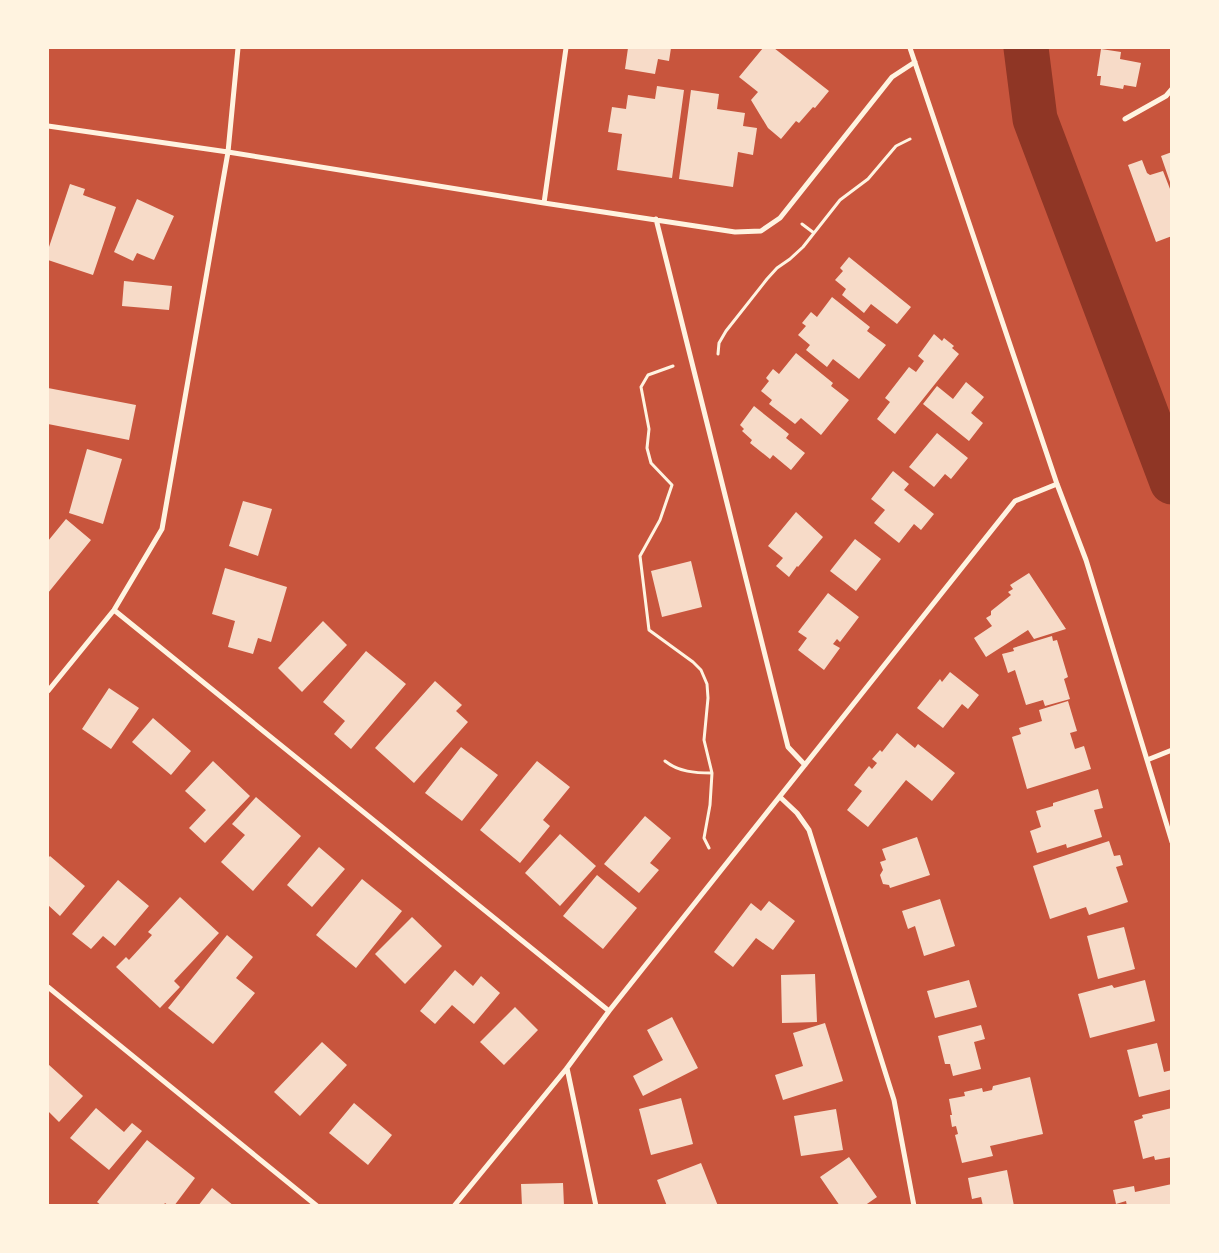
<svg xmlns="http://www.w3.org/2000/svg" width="1219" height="1253" viewBox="0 0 1219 1253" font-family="'Crimson Pro',serif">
<rect width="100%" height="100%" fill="#c8553d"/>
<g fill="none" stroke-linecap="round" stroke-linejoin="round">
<path stroke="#8f3625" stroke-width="45" d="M 1026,48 L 1035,119 L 1172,482"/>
</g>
<path fill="#f7dbc8" d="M 628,48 L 671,48 L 669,61 L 658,59 L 655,74 L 625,69 Z
M 763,48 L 774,48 L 829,91 L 815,108 L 813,107 L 799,123 L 796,121 L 781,139 L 768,128 L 751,100 L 758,92 L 739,77 Z
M 1101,49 L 1121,52 L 1120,59 L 1141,63 L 1136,87 L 1124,85 L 1123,89 L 1100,85 L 1101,76 L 1097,76 Z
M 657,86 L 684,90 L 672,178 L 617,170 L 622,134 L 608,132 L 612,107 L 626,109 L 628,95 L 655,99 Z
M 691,90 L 719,94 L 717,109 L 745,113 L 743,126 L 757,128 L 753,155 L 738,152 L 733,187 L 679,179 Z
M 1172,152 L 1172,185 L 1171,185 L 1161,156 Z
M 1142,160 L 1147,173 L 1150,175 L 1163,171 L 1172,194 L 1172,236 L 1156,242 L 1128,165 Z
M 70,184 L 85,189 L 83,195 L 116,207 L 93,275 L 48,260 L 48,250 Z
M 137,199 L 174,216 L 154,260 L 137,253 L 133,261 L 114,252 Z
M 849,257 L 911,307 L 897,324 L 871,304 L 864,313 L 842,295 L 846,289 L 835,280 L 843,271 L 840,268 Z
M 124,281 L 172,286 L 169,310 L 122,306 Z
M 832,297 L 870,327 L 867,331 L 886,345 L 859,379 L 833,359 L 827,367 L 806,350 L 810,345 L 798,335 L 806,326 L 802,323 L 811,312 L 817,317 Z
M 934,334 L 942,341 L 944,338 L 954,346 L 952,348 L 959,354 L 895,434 L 877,419 L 890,402 L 885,398 L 909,367 L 916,372 L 924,361 L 918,356 Z
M 796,353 L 833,383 L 831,386 L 849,400 L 821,435 L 801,418 L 795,424 L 769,404 L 772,400 L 761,391 L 769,381 L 766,378 L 773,369 L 779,374 Z
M 966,382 L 984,397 L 971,413 L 983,423 L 969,441 L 923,404 L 937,386 L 953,399 Z
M 48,388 L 136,405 L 129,440 L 48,424 Z
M 754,406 L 789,434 L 786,438 L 805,453 L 791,470 L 773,455 L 770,459 L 750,443 L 752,440 L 742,431 L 744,429 L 740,425 Z
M 937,433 L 968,458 L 951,479 L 945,474 L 934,487 L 909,467 Z
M 87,449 L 122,459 L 103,524 L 69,513 Z
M 893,471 L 909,484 L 904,490 L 934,514 L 921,530 L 914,524 L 899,543 L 874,523 L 885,510 L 871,499 Z
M 243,501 L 272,509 L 258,556 L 229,546 Z
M 796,512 L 823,537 L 798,567 L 797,566 L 789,577 L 776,566 L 783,558 L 768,546 Z
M 66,519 L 91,540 L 48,593 L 48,541 Z
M 855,539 L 881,559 L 856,591 L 830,571 Z
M 691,561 L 702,607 L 662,617 L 651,571 Z
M 225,568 L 287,587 L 271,642 L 258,638 L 253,654 L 228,647 L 235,621 L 212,614 Z
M 1029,573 L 1066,629 L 1034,639 L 1028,630 L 986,657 L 974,638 L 992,626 L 986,618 L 991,615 L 991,611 L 1011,595 L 1008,592 L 1013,589 L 1010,585 Z
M 828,593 L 859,617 L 840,642 L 837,639 L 833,644 L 840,648 L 824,670 L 798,650 L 807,638 L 798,632 Z
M 323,621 L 347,645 L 302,692 L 278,668 Z
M 1052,636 L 1053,641 L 1057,640 L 1068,677 L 1064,679 L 1070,699 L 1045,706 L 1043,700 L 1026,705 L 1015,670 L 1008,673 L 1002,654 L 1014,651 L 1013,648 Z
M 366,651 L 406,684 L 351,749 L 334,734 L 345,721 L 323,702 Z
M 950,672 L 979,695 L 968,709 L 962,704 L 943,728 L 917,708 L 940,679 L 942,682 Z
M 435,681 L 462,705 L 456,711 L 468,722 L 414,783 L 375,748 Z
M 109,688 L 139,708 L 111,749 L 82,729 Z
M 1068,701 L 1077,731 L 1070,733 L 1075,749 L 1084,746 L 1091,769 L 1027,789 L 1012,737 L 1021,734 L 1019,728 L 1042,721 L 1039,710 Z
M 153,718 L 191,751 L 171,775 L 132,742 Z
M 897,733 L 915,748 L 918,744 L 955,773 L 932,801 L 906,780 L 868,827 L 847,810 L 862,791 L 854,785 L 869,766 L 872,769 L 877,763 L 872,759 L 880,750 L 882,752 Z
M 461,747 L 498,775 L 462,821 L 425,793 Z
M 213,761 L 250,796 L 205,843 L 189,828 L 206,810 L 185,791 Z
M 537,761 L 570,787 L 543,820 L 550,826 L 520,863 L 480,830 Z
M 1098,789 L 1103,808 L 1094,810 L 1102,837 L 1067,848 L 1066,844 L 1037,853 L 1030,831 L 1041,827 L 1036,811 L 1053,806 L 1053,803 Z
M 256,797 L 301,836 L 253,891 L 221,862 L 245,835 L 232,824 Z
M 645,816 L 671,838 L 650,863 L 659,870 L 639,893 L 604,864 Z
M 560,834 L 596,866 L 560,906 L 525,873 Z
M 917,837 L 930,875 L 890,888 L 889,885 L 883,884 L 880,875 L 883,870 L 880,862 L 886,860 L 882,849 Z
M 1109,841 L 1114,856 L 1120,855 L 1123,865 L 1116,867 L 1128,902 L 1089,915 L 1086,907 L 1050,919 L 1033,866 Z
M 319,847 L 345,869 L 312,907 L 287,885 Z
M 50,856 L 85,886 L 60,916 L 48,905 L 48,858 Z
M 597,875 L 637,908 L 603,949 L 563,916 Z
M 362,879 L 402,911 L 356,968 L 316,935 Z
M 118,880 L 149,906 L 115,946 L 103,936 L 91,949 L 72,934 Z
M 180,897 L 219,933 L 174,981 L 180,987 L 160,1008 L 116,967 L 126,957 L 129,960 L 152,935 L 148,932 Z
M 940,899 L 955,946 L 924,956 L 915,926 L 908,929 L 902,911 Z
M 769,901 L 795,921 L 773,950 L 756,938 L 733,967 L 714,952 L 751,903 L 761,911 Z
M 412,917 L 442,946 L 405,984 L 375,954 Z
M 1124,927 L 1135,969 L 1098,979 L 1087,936 Z
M 227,935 L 253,957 L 236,978 L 255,993 L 213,1044 L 168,1008 Z
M 455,970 L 473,986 L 481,976 L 500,993 L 474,1024 L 452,1005 L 435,1024 L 420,1011 Z
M 815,974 L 817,1022 L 782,1023 L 781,975 Z
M 969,980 L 977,1007 L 935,1018 L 927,991 Z
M 1145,980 L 1155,1021 L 1090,1038 L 1078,994 L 1112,985 L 1114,988 Z
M 515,1007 L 538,1030 L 504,1065 L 480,1042 Z
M 672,1017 L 698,1068 L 643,1096 L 633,1076 L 663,1060 L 647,1030 Z
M 825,1023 L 843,1081 L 783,1100 L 775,1075 L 803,1066 L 793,1033 Z
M 981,1025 L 985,1039 L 974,1042 L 981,1069 L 953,1076 L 950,1064 L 945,1064 L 938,1036 Z
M 322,1042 L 347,1065 L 300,1116 L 274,1092 Z
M 1157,1043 L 1164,1072 L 1172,1070 L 1172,1089 L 1139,1097 L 1127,1050 Z
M 48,1064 L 83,1096 L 59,1122 L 48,1111 Z
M 1030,1077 L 1043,1134 L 990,1146 L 993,1156 L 962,1163 L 955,1135 L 958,1134 L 956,1126 L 952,1127 L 950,1115 L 952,1115 L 949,1099 L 965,1096 L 964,1092 L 982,1088 L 983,1092 L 992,1090 L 993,1086 Z
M 681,1098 L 693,1144 L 651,1155 L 639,1109 Z
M 354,1103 L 392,1135 L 368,1165 L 329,1133 Z
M 96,1108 L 124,1132 L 132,1123 L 142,1131 L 109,1170 L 70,1138 Z
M 1172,1108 L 1172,1157 L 1155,1160 L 1154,1156 L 1143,1159 L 1134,1121 L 1143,1118 L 1142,1115 Z
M 836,1109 L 843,1150 L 801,1156 L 794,1116 Z
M 147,1140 L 195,1178 L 174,1206 L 169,1206 L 165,1203 L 163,1206 L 102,1206 L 97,1202 Z
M 849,1157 L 877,1197 L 864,1206 L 840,1206 L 820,1177 Z
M 701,1163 L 718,1206 L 667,1206 L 657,1180 Z
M 1007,1170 L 1014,1206 L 983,1206 L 981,1197 L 972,1199 L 968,1178 Z
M 563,1183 L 564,1206 L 522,1206 L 521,1184 Z
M 1172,1184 L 1172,1206 L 1127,1206 L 1126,1201 L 1116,1204 L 1113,1190 L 1134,1186 L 1135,1192 Z
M 212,1188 L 234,1206 L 198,1206 Z"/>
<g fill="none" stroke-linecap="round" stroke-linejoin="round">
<path stroke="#fff3e0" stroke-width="3" d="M 802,224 L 814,233
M 718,354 L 719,343 L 726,331 L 767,279 L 777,268 L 790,259 L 803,247 L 840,200 L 868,179 L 896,146 L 910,139
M 673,366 L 648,375 L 641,387 L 649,429 L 647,448 L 651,463 L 672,485 L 660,520 L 640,556 L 649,630 L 693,662 L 701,670 L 707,684 L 708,698 L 704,740 L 712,773 L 710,805 L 704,838 L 709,848
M 665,761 C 679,772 695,773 712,773"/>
<path stroke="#fff3e0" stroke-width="5" d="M 910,48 L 1057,484 L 1086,560 L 1172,842
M 1125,119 L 1166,96 L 1172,89
M 48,126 L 228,152 L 544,203 L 735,232 L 761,231 L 780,218 L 892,77 L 915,62
M 544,203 L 566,48
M 656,219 L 788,747 L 805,765
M 114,610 L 609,1011
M 48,691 L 114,610 L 162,529 L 228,152 L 238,48
M 1147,760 L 1172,750
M 780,797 L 797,813 L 809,830 L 894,1100 L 914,1206
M 48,987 L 317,1206
M 567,1068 L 596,1206
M 454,1206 L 567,1068 L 609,1011 L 1015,501 L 1057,484"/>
</g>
<rect width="1219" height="1253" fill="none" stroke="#fff3e0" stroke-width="98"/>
</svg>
